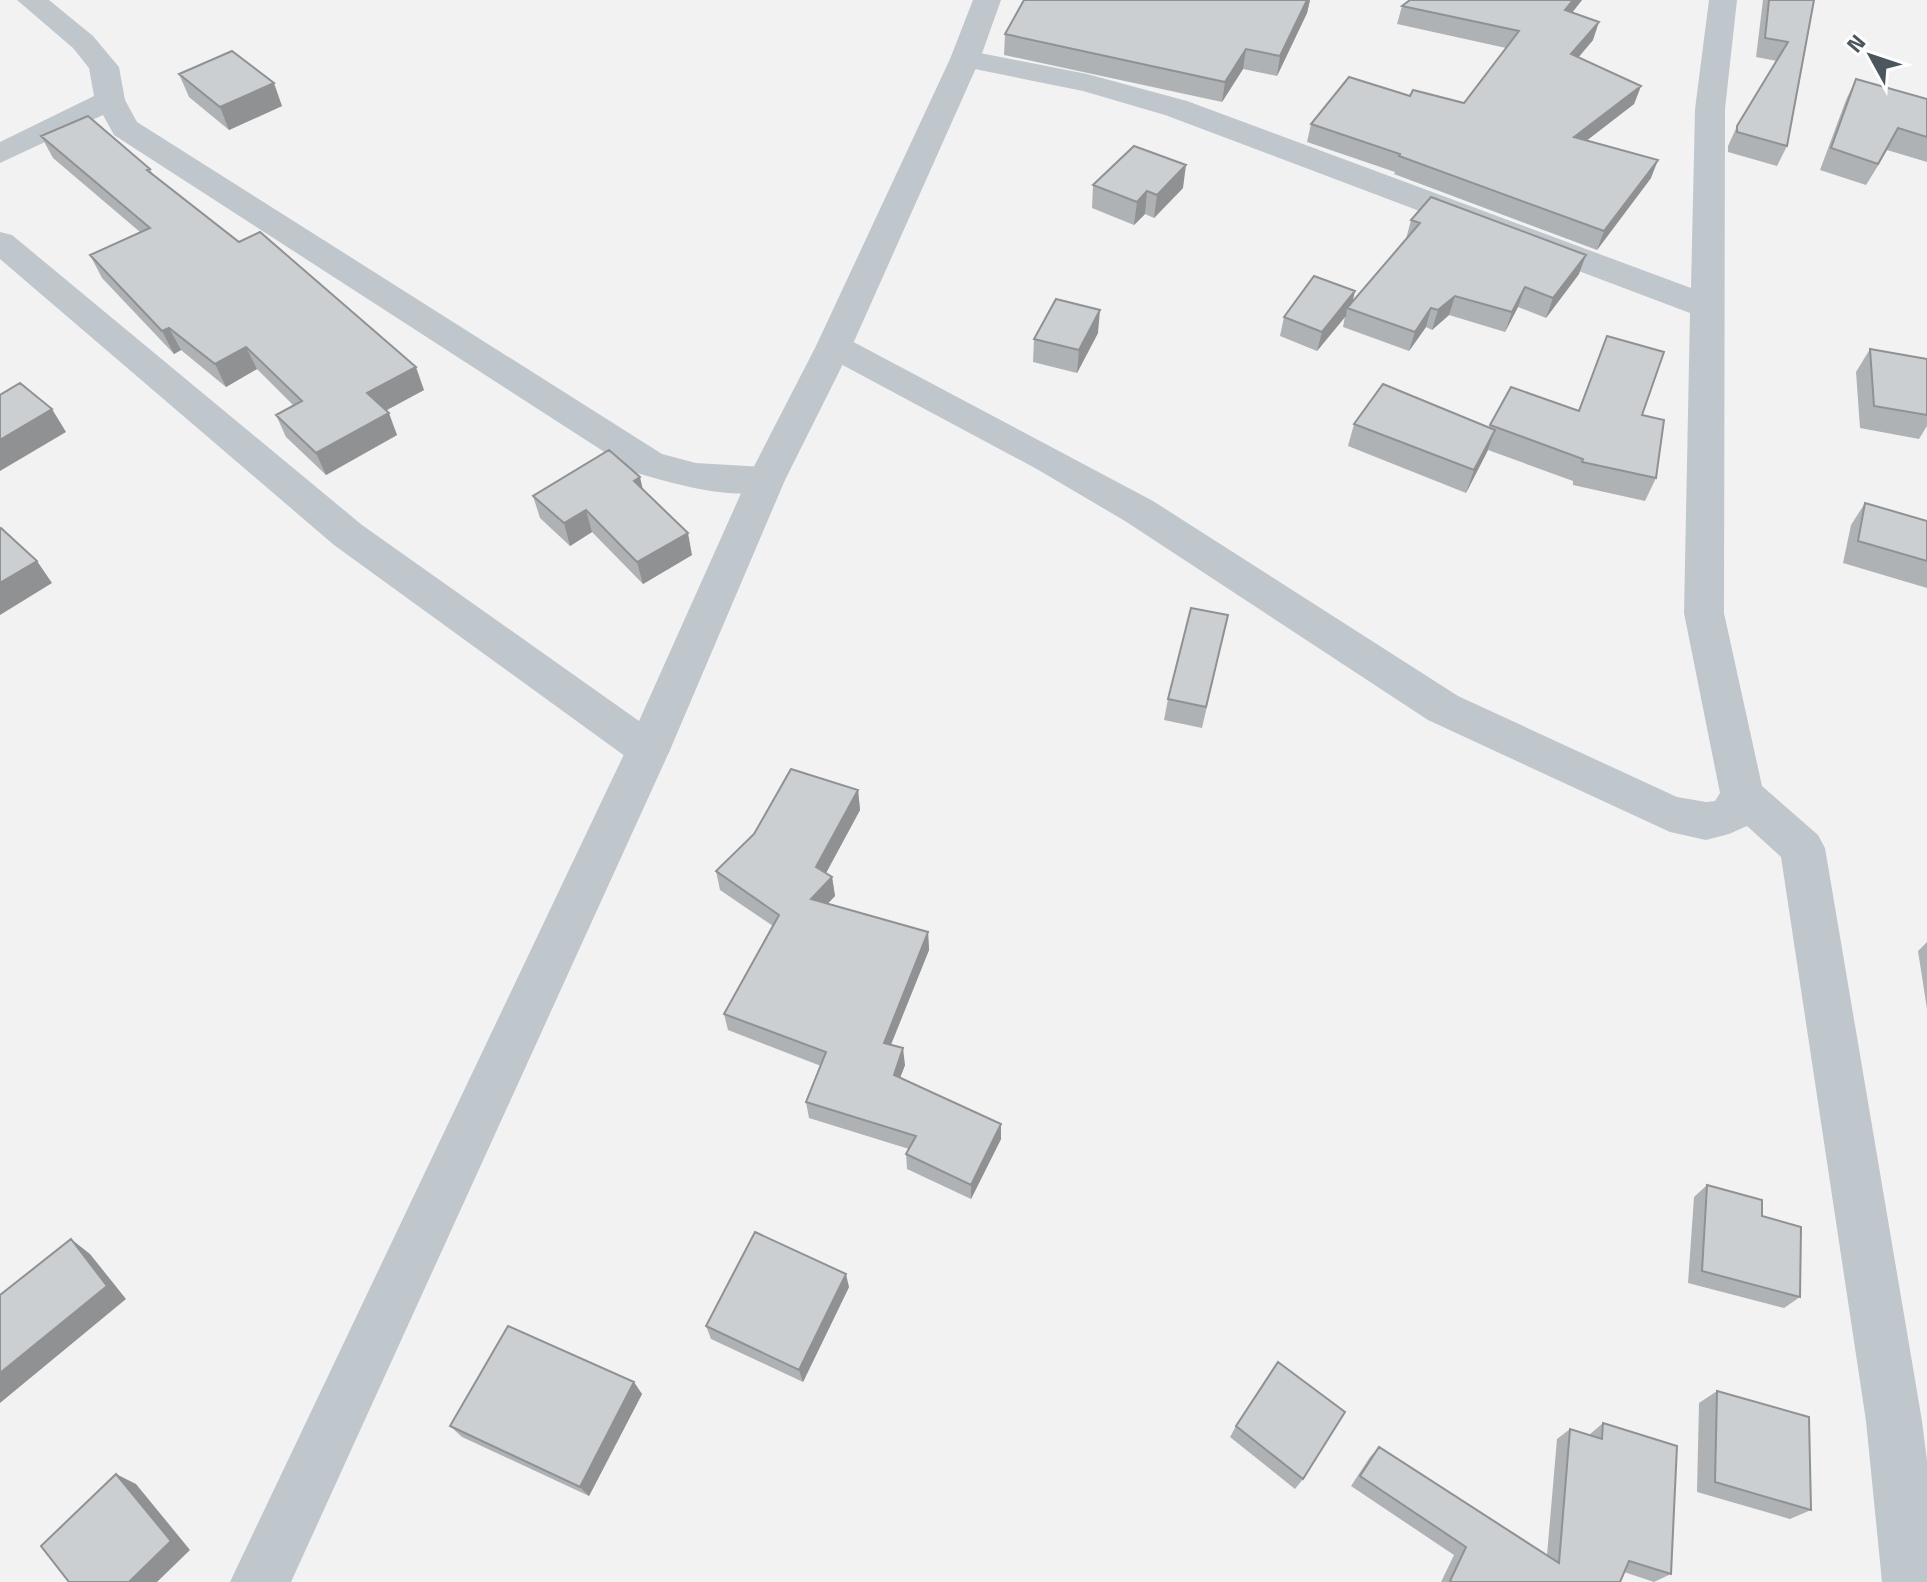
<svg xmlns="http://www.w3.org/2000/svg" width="1927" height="1582" viewBox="0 0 1927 1582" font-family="'Titillium Web',sans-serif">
<rect width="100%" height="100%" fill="#f3f2f2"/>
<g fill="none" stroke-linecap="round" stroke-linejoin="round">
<path fill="#bfc7cc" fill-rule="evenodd" d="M 17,0 L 49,0 L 93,36 L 119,67 L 125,100 L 137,122 L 662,454 L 696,463 L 766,467 L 779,471 L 785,480 L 779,489 C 737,502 678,485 637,473 L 114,135 L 103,115 L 0,163 L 0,142 L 94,96 L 89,68 L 73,48 Z
M 1709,0 L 1737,0 L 1725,109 L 1724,613 L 1762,786 L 1818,835 L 1825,848 L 1922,1421 L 1927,1461 L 1927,1582 L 1882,1582 L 1866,1421 L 1781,857 L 1747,826 L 1729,834 L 1706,840 L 1670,832 L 1428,720 L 1125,521 L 1035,468 L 822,354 L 816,346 L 822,338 L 834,334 L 846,338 L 1153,501 L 1458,696 L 1677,797 L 1706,802 L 1715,801 L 1720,793 L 1684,613 L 1690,313 L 1165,115 L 1083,91 L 955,65 L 950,59 L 955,53 L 965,50 L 1087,74 L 1187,101 L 1691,288 L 1695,109 Z
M 0,232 L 12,235 L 362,525 L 663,738 L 670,750 L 663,762 L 648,767 L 633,762 L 334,545 L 0,259 Z"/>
<path fill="#bfc7cc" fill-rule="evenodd" d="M 973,0 L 1001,0 L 980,59 L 852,346 L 785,480 L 670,750 L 291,1582 L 230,1582 L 626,750 L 747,480 L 816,346 L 950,59 Z"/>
</g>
<path fill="#afb2b5" d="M 1024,0 L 1310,0 L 1307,13 L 1277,76 L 1243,69 L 1222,102 L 1004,55 L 1005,34 Z
M 1410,0 L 1582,0 L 1572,13 L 1593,40 L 1578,58 L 1641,86 L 1634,104 L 1587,140 L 1651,178 L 1597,250 L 1394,174 L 1395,172 L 1307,142 L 1311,124 L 1410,96 L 1464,103 L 1506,48 L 1397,24 L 1402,6 Z
M 1763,0 L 1814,0 L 1787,146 L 1777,166 L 1728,152 L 1728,146 L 1737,126 L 1777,61 L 1756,57 Z
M 179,74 L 282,106 L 229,130 L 189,97 Z
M 1856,79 L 1927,99 L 1927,162 L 1887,150 L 1866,185 L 1820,170 L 1846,100 Z
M 41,136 L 150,169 L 153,175 L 424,390 L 386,410 L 397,435 L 326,475 L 286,437 L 276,415 L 294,406 L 257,369 L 226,387 L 181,350 L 174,354 L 102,278 L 90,255 L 140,232 L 53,158 Z
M 1093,185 L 1183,188 L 1154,218 L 1145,214 L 1134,225 L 1092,208 Z
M 1411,220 L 1579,274 L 1546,318 L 1518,307 L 1505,332 L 1449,315 L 1432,330 L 1426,327 L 1409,351 L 1343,327 L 1345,316 L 1317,351 L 1280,336 L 1284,317 L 1352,302 L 1406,239 Z
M 1098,333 L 1077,373 L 1033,362 L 1034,339 Z
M 1607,336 L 1642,415 L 1656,478 L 1645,501 L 1573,485 L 1573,481 L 1488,450 L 1466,493 L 1348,446 L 1354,424 L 1489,427 L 1511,387 L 1578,411 Z
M 1870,349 L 1927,359 L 1927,426 L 1919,439 L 1860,428 L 1856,372 Z
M 643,490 L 692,555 L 643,584 L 592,532 L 570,546 L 540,518 L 533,496 Z
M 1865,503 L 1927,521 L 1927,588 L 1843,563 L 1851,525 Z
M 1228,615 L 1202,728 L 1164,720 L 1168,699 Z
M 858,790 L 860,810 L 826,873 L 832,877 L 835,896 L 827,904 L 928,932 L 929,950 L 891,1045 L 905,1065 L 900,1078 L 1001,1124 L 1001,1139 L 971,1199 L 907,1169 L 906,1154 L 909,1149 L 809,1118 L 806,1102 L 821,1066 L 728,1030 L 724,1014 L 773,926 L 720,890 L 716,871 Z
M 1927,942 L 1927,1009 L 1918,951 Z
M 1707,1185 L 1762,1216 L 1800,1297 L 1784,1308 L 1688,1283 L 1694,1197 Z
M 849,1287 L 803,1382 L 711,1339 L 706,1326 Z
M 1717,1391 L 1811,1510 L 1790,1519 L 1697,1492 L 1699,1403 Z
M 642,1394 L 589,1496 L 462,1437 L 450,1426 Z
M 1603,1423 L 1671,1574 L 1654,1582 L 1624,1572 L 1620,1582 L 1441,1582 L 1454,1555 L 1351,1486 L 1370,1457 L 1379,1447 L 1547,1555 L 1557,1439 L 1570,1429 L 1589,1435 Z
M 1236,1426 L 1303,1479 L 1295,1489 L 1230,1437 Z"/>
<path fill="#8f9193" d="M 1307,0 L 1310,0 L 1307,13 L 1277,76 L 1280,56 Z
M 1573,0 L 1582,0 L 1559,29 L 1565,10 Z
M 1599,22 L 1593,40 L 1565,73 L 1571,54 Z
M 1246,49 L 1243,69 L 1222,102 L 1225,82 Z
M 274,83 L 282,106 L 229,130 L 220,107 Z
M 1641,86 L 1634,104 L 1568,155 L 1574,137 Z
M 1898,128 L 1887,150 L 1866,185 L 1878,164 Z
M 1658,160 L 1651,178 L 1597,250 L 1604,231 Z
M 1186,165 L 1183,188 L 1154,218 L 1157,195 Z
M 1147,191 L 1145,214 L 1134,225 L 1137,202 Z
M 1586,255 L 1579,274 L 1546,318 L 1553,298 Z
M 1525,287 L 1518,307 L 1505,332 L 1512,312 Z
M 1355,291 L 1351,309 L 1347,308 L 1346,316 L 1317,351 L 1322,332 Z
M 1455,296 L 1449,315 L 1432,330 L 1438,310 Z
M 1431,308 L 1426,327 L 1409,351 L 1415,332 Z
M 1100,310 L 1098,333 L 1077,373 L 1079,350 Z
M 169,328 L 181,350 L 174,354 L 162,331 Z
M 246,347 L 257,369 L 226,387 L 215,364 Z
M 416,367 L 424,390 L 376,416 L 367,393 Z
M 52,409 L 66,432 L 0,471 L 0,440 Z
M 389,413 L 397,435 L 326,475 L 316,453 Z
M 1495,430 L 1487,452 L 1466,493 L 1474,470 Z
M 640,477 L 645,499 L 634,481 Z
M 586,510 L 592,532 L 570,546 L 564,523 Z
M 688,533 L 692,555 L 643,584 L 637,562 Z
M 37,561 L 52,583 L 0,615 L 0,583 Z
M 858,790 L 860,810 L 819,886 L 816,867 Z
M 832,877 L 835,896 L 814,918 L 811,899 Z
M 928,932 L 929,950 L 885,1059 L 884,1043 Z
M 903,1048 L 905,1065 L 895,1091 L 894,1075 Z
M 1001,1124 L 1001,1139 L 971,1199 L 971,1185 Z
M 71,1239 L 90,1254 L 126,1299 L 0,1403 L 0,1373 Z
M 846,1274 L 849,1287 L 803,1382 L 799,1370 Z
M 634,1382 L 642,1394 L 589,1496 L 580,1487 Z
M 116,1474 L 136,1484 L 190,1550 L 157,1582 L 129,1582 Z"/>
<path fill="#cccfd2" stroke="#8f9193" stroke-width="2" d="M 1024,0 L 1307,0 L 1280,56 L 1246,49 L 1225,82 L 1005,34 Z
M 1410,0 L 1573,0 L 1565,10 L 1599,22 L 1571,54 L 1641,86 L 1574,137 L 1658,160 L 1604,231 L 1399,156 L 1400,154 L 1311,124 L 1349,77 L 1410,96 L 1413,90 L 1464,103 L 1519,31 L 1402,6 Z
M 1769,0 L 1814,0 L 1787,146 L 1737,132 L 1737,126 L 1788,42 L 1765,38 Z
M 232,51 L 274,83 L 220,107 L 179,74 Z
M 1856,79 L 1927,99 L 1927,137 L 1898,128 L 1878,164 L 1831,148 Z
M 88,116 L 150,169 L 147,170 L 239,242 L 260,232 L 416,367 L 367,393 L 389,413 L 316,453 L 276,415 L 302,401 L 246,347 L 215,364 L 169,328 L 162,331 L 90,255 L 150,228 L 41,136 Z
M 1134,146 L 1186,165 L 1157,195 L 1147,191 L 1137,202 L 1093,185 Z
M 1431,197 L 1586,255 L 1553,298 L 1525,287 L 1512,312 L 1455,296 L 1438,310 L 1431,308 L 1415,332 L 1347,308 L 1420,223 L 1411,220 Z
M 1314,276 L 1355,291 L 1322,332 L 1284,317 Z
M 1056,299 L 1100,310 L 1079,350 L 1034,339 Z
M 1607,336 L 1664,352 L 1642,415 L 1664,420 L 1656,478 L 1582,462 L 1583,459 L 1490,425 L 1511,387 L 1579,411 Z
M 1870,349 L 1927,359 L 1927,415 L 1874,406 Z
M 20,383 L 52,409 L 0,440 L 0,395 Z
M 1383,384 L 1495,430 L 1474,470 L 1354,424 Z
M 609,450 L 640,477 L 634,481 L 688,533 L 637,562 L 586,510 L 564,523 L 533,496 Z
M 1865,503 L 1927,521 L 1927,561 L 1858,541 Z
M 1,528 L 37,561 L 0,583 L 0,529 Z
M 1191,608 L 1228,615 L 1206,707 L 1168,699 Z
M 791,769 L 858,790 L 816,867 L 832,877 L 811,899 L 928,932 L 884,1043 L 903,1048 L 894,1075 L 1001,1124 L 971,1185 L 906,1154 L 916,1136 L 806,1102 L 826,1052 L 724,1014 L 779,915 L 716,871 L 754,834 Z
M 1707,1185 L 1762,1200 L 1762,1216 L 1801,1227 L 1800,1297 L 1702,1271 Z
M 755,1232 L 846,1274 L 799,1370 L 706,1326 Z
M 71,1239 L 107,1286 L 0,1373 L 0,1295 Z
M 508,1326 L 634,1382 L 580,1487 L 450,1426 Z
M 1278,1362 L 1345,1412 L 1303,1479 L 1236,1426 Z
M 1717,1391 L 1809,1417 L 1811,1510 L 1715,1482 Z
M 1603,1423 L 1677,1446 L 1671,1574 L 1629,1561 L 1620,1582 L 1452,1582 L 1450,1581 L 1466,1547 L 1360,1476 L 1379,1447 L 1559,1563 L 1570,1429 L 1602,1439 Z
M 116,1474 L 171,1541 L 129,1582 L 69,1582 L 41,1546 Z"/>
<g transform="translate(1871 56) rotate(310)" stroke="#ffffff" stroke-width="6" paint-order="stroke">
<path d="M0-6L14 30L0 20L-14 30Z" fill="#4b575d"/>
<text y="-12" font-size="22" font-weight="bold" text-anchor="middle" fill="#4b575d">N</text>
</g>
</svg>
